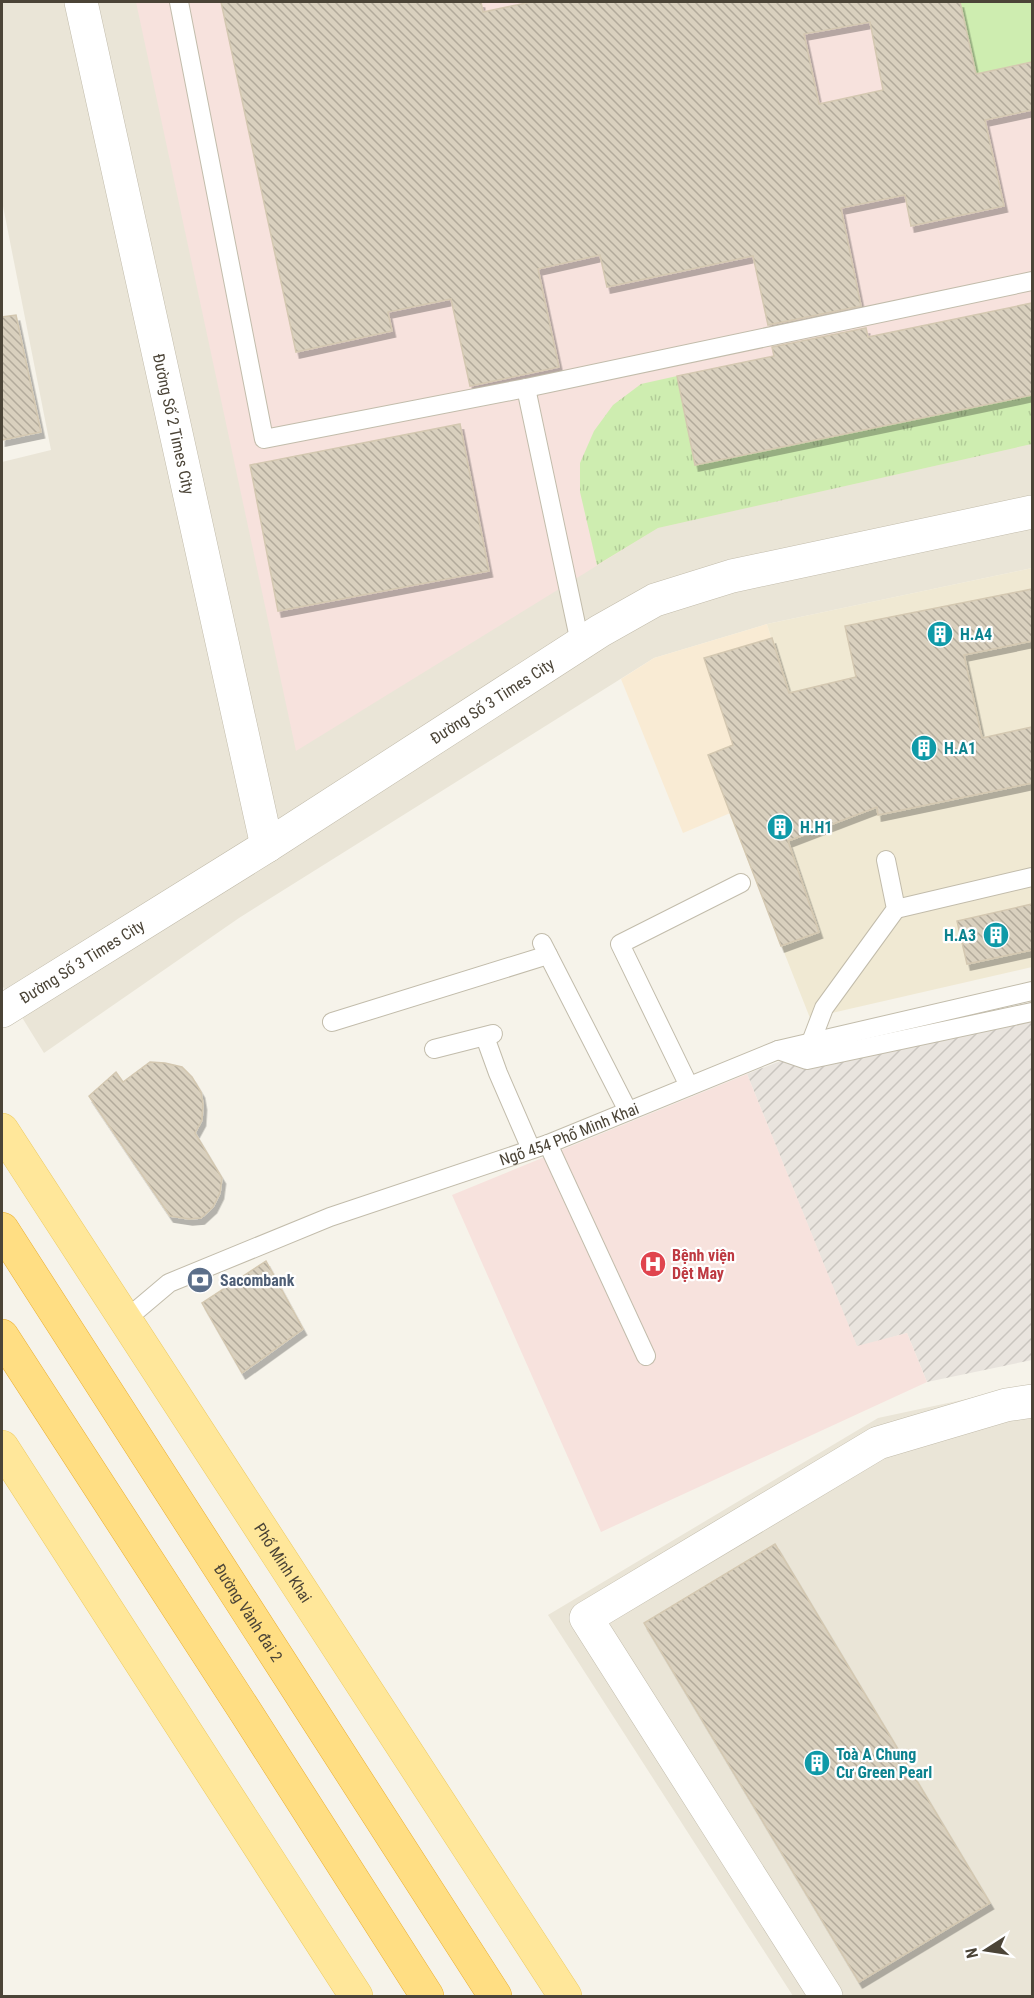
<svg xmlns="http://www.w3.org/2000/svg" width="1034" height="1998" viewBox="0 0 1034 1998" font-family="'Roboto Condensed',sans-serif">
<defs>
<pattern id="industrial-furrows" width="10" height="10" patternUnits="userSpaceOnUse" patternTransform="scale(1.5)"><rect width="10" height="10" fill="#e9e4de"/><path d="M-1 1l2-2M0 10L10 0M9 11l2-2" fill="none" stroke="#c9c5bf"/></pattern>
<pattern id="grass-tufts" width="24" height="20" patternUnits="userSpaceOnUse" patternTransform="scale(1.5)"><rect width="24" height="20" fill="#ceedb0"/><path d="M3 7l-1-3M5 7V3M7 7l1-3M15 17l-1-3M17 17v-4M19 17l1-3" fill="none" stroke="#b2cc98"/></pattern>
<pattern id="building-back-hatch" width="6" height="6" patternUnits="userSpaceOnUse" patternTransform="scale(1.5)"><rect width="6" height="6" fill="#d9d0be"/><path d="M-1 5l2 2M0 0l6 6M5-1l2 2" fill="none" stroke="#b2aa9b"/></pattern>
<filter id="shadow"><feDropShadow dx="3.5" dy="6" stdDeviation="0" flood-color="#0004"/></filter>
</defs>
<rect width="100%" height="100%" fill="#f6f3ea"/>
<path fill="#eae5d7" d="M 2,2 L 1032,2 L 1032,568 L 767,624 L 654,658 L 239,918 L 44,1053 L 2,985 L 2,462 L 51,450 L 2,201 Z
M 1032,1385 L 1032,1996 L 793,1996 L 548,1615 L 878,1418 Z"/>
<path fill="#f9ebd4" d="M 767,624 L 815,777 L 683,833 L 621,679 L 654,658 Z"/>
<path fill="url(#industrial-furrows)" d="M 1032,1002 L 1032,1360 L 927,1382 L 907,1333 L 857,1347 L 747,1074 L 806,1051 Z"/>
<path fill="#f0e9d3" d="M 1032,568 L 1032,967 L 810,1018 L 729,813 L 815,777 L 767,624 Z"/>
<path fill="#f7e2dd" d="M 136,2 L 1032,2 L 1032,444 L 658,528 L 296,751 Z
M 747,1074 L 857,1346 L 907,1333 L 927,1382 L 601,1532 L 452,1195 Z"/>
<path fill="url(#grass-tufts)" d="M 677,376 L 695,465 L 1032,395 L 1032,444 L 658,528 L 597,565 L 580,492 L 580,463 L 594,431 L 613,405 L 641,384 Z"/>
<path fill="#ceedb0" d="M 960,2 L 1032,2 L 1032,62 L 1022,64 L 1032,110 L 985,120 Z"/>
<path fill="url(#building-back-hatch)" stroke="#d4c8b1" stroke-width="1.5" fill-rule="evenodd" filter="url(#shadow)" d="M 221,2 L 481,2 L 483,12 L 531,2 L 960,2 L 976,74 L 1032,62 L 1032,110 L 985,120 L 1004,206 L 911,226 L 905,195 L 841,208 L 861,306 L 768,325 L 753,256 L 607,287 L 600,255 L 538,269 L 559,367 L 470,386 L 451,299 L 388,312 L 392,331 L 296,352 ZM 870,22 L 883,90 L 819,104 L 804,34 Z
M 1032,303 L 1032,395 L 695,465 L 677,376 L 774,356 L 772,347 L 866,328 L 868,337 Z
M 16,315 L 41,432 L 2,440 L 2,317 Z
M 460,424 L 489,571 L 278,611 L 250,465 Z
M 1032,589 L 1032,641 L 964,655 L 982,738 L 1032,727 L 1032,783 L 878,815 L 877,807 L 788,841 L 819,932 L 781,946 L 708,755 L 733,745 L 704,658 L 772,638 L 789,693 L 856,677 L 845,626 Z
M 1032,904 L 1032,950 L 967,964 L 957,921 Z
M 150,1062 L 165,1063 L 182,1067 L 192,1077 L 201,1092 L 203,1104 L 202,1120 L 195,1133 L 222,1178 L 220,1193 L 213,1207 L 201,1218 L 189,1219 L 170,1216 L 89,1096 L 116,1072 L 123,1082 Z
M 266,1261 L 303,1329 L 242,1373 L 202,1303 Z
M 775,1544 L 990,1903 L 859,1982 L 644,1623 Z"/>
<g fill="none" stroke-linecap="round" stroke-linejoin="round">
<defs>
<g id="service">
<path d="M 179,2 L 264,439 L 526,388 L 1032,281"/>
<path d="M 526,388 L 580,643"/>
<path d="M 896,909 L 1032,877"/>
<path d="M 542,943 L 628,1111"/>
<path d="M 332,1022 L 548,955"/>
<path d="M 485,1037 L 498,1073 L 531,1149"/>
<path d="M 811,1042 L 824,1008 L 896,909 L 886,860"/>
<path d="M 434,1049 L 493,1034"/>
<path d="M 778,1050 L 807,1060 L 1032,1012"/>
<path d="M 689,1086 L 620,944 L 741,883"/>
<path d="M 548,1144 L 646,1356"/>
<path id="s1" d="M 124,1321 L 169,1283 L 330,1217 L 548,1144 L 778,1050 L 1032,991"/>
</g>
<path id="minor" d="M 826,1996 L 586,1618 L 878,1443 L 1006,1405 L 1032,1401"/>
<g id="tertiary">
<path id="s2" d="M 81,2 L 267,846"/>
<path id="s3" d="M 2,1011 L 267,846 L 600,631 L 655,600 L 732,576 L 1032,512"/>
</g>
<g id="primary">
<path id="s4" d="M 2,1130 L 565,1996"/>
<path d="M 2,1447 L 356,1996"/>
</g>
<g id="trunk">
<path id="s5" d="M 2,1229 L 495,1996"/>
<path d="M 2,1336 L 247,1714 L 427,1996"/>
</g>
</defs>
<use href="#service" stroke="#c2bcab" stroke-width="20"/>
<use href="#minor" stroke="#c2bcab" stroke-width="34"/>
<use href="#tertiary" stroke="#c2bcab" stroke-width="34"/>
<use href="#primary" stroke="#edca60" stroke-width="34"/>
<use href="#trunk" stroke="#eaaf30" stroke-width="34"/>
<use href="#service" stroke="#fff" stroke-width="18"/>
<use href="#minor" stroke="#fff" stroke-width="33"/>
<use href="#tertiary" stroke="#fff" stroke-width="33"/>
<use href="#primary" stroke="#ffe79a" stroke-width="33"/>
<use href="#trunk" stroke="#ffde83" stroke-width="33"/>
</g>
<defs>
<symbol id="building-disc" viewBox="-11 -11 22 22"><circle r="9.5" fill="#0f9aa8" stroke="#fff"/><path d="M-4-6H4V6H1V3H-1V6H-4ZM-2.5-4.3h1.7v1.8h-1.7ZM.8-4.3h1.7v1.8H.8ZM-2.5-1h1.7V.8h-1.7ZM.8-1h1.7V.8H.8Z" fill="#fff"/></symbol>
<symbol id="hospital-disc" viewBox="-11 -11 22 22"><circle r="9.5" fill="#e0444e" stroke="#fff"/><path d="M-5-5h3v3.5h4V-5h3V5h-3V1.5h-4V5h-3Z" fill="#fff"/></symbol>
<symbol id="bank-disc" viewBox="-11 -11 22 22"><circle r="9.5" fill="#5c6f8a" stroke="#fff"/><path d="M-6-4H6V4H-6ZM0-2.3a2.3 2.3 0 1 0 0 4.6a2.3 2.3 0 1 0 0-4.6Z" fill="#fff"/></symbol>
</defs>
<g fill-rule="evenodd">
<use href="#building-disc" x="925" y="619" width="30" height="30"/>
<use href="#building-disc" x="909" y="733" width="30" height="30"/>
<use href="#building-disc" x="765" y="812" width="30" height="30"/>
<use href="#building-disc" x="981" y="920" width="30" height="30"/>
<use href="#hospital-disc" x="638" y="1249" width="30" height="30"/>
<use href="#bank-disc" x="185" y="1265" width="30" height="30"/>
<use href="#building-disc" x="802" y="1748" width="30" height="30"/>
</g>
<g text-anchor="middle" stroke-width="4.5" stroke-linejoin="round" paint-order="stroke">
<g font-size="16" fill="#4b4437" stroke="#fff">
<text dy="6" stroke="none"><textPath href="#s2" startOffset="432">Đường Số 2 Times City</textPath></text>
<text dy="6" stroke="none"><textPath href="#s3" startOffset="580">Đường Số 3 Times City</textPath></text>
<text dy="6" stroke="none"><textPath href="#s3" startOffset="94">Đường Số 3 Times City</textPath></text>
<text dy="6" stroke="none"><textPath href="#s1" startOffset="486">Ngõ 454 Phố Minh Khai</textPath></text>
<text dy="6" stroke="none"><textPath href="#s4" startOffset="516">Phố Minh Khai</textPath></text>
<text dy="6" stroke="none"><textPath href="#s5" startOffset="456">Đường Vành đai 2</textPath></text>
</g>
<g font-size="16" font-weight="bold" fill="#0d838f" stroke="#fff" text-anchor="start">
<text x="960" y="640">H.A4</text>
<text x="944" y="754">H.A1</text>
<text x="800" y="833">H.H1</text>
<text x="976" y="941" text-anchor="end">H.A3</text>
<text x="836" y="1760">Toà A Chung<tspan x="836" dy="18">Cư Green Pearl</tspan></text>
</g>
<g font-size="16" font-weight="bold" fill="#be3a42" stroke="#fff" text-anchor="start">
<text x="672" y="1261">Bệnh viện<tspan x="672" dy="18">Dệt May</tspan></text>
</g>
<g font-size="16" font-weight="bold" fill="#4e5e75" stroke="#fff" text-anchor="start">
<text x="220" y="1286">Sacombank</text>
</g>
</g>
<rect width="1034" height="1998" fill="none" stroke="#4b4437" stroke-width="6"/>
<g transform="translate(986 1950) rotate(258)" stroke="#ffffff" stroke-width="4.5" paint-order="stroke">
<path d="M0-4.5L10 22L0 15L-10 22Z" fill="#4b4437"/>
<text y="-9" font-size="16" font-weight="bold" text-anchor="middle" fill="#4b4437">N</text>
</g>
</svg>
